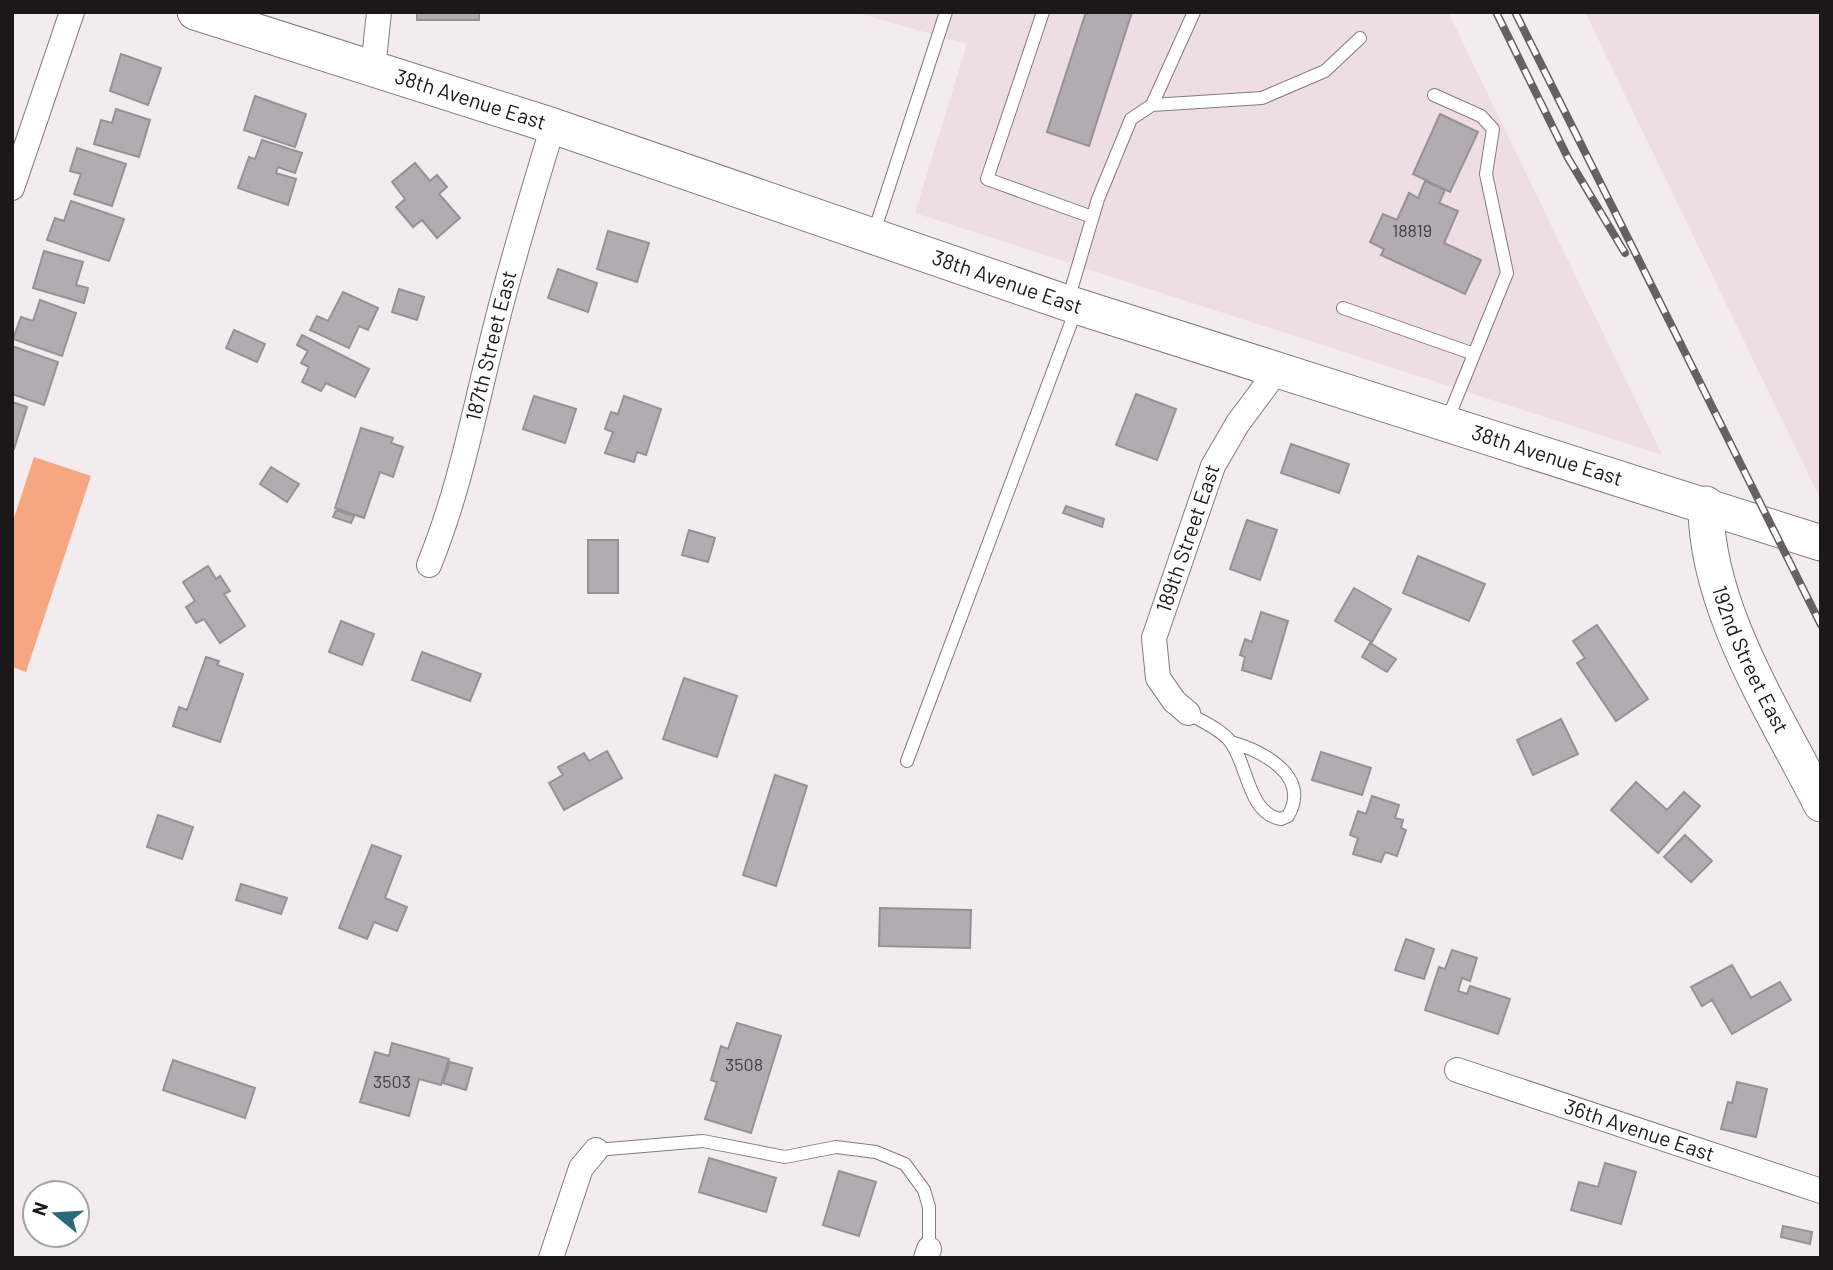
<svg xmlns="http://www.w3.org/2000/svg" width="1833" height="1270" viewBox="0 0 1833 1270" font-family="Barlow,sans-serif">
<rect width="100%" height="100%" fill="#f4ebee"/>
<path fill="#eedde2" d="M 854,12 L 1448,12 L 1662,455 L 915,213 L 967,44 Z
M 1585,12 L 1821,12 L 1821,500 Z"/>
<path fill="#f4a781" d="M 34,457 L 91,476 L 26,672 L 12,667 L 12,524 Z"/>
<path fill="#b2acb2" stroke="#979196" stroke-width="2" d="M 417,12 L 479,12 L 479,20 L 417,20 Z
M 1086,12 L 1132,12 L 1089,146 L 1047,132 Z
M 121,54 L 161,68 L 148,105 L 110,91 Z
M 255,96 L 306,114 L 295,147 L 244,130 Z
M 116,109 L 150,120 L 139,157 L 94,144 L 101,120 L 112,123 Z
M 1440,114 L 1478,132 L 1450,192 L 1413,174 Z
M 262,140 L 302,153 L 295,173 L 278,167 L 276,173 L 296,179 L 288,205 L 238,188 L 249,157 L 255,159 Z
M 77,148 L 126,164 L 112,206 L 74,194 L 81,174 L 70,171 Z
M 415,163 L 430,181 L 437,175 L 447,187 L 439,194 L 460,218 L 437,238 L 422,220 L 413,227 L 396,207 L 405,199 L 392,182 Z
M 1425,181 L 1445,190 L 1439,203 L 1458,211 L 1444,243 L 1481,260 L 1465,294 L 1381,255 L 1384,249 L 1370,242 L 1383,214 L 1397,220 L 1409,193 L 1418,198 Z
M 71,201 L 124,219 L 109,261 L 47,240 L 55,218 L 64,221 Z
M 608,231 L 649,243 L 637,282 L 597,269 Z
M 44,251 L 83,262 L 76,285 L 88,288 L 84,303 L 33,288 Z
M 558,269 L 597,283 L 588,312 L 548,298 Z
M 399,289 L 424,297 L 417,320 L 392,312 Z
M 343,292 L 378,308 L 368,330 L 359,326 L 349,348 L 310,330 L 317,316 L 328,321 Z
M 40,300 L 76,313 L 62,356 L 13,339 L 21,317 L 33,321 Z
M 234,330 L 265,344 L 257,362 L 226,348 Z
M 302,335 L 369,369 L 355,397 L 326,383 L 321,391 L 302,382 L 309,367 L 301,363 L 308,351 L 297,345 Z
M 12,346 L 58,362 L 44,405 L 12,394 Z
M 1136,394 L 1176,409 L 1157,460 L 1116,445 Z
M 534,396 L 576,409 L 565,443 L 523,429 Z
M 624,396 L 661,409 L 646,455 L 637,452 L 634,462 L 605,453 L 613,432 L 605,429 L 611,412 L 618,414 Z
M 12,402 L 27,407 L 14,449 L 12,449 Z
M 361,428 L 393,438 L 391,443 L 403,447 L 393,477 L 380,472 L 364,518 L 335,508 Z
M 1291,444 L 1349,464 L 1339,493 L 1281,473 Z
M 271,467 L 299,484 L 287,502 L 260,484 Z
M 1066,506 L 1104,519 L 1102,527 L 1063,513 Z
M 336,510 L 354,516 L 351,523 L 333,517 Z
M 1247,520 L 1277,530 L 1260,580 L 1230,569 Z
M 689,530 L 715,538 L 708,562 L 682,555 Z
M 588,540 L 618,540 L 618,593 L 588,593 Z
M 1418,556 L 1485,584 L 1469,621 L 1403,593 Z
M 208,566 L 216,579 L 220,576 L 230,591 L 224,594 L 245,626 L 220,643 L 204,619 L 196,623 L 186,607 L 195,601 L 183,582 Z
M 1354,588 L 1391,609 L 1372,642 L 1335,621 Z
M 1261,612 L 1288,621 L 1271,679 L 1242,670 L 1245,657 L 1240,655 L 1245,639 L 1252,642 Z
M 341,621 L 374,634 L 362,665 L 329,652 Z
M 1597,625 L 1648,699 L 1616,721 L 1577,663 L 1585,658 L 1573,641 Z
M 1370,643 L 1396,659 L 1387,672 L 1362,657 Z
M 422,652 L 481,674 L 470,701 L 412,680 Z
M 206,657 L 219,661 L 217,665 L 243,674 L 220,742 L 173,726 L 179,707 L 187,710 Z
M 684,678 L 737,696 L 717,757 L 663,739 Z
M 1561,719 L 1578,754 L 1533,775 L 1517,740 Z
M 607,751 L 622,778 L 564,810 L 549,783 L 563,775 L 558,767 L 584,753 L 589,761 Z
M 1321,752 L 1371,768 L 1362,795 L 1312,780 Z
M 775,775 L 807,786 L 776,886 L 743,875 Z
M 1636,782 L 1667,810 L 1684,792 L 1700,806 L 1658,853 L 1611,810 Z
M 1372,796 L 1399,805 L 1395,818 L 1403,820 L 1401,828 L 1406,830 L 1397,856 L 1385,852 L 1381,862 L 1353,854 L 1358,838 L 1350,835 L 1358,811 L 1366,814 Z
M 158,815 L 193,827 L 182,859 L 147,847 Z
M 1685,835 L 1712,861 L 1691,882 L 1664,857 Z
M 372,845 L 401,856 L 385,898 L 407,907 L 397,931 L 374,922 L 367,939 L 339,928 Z
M 241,884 L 287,898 L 281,914 L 236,900 Z
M 880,908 L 971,910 L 970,948 L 879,946 Z
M 1406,939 L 1434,949 L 1424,979 L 1395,970 Z
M 1452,950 L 1477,958 L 1470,981 L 1462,978 L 1458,991 L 1467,994 L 1470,986 L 1510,999 L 1498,1034 L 1425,1010 L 1439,967 L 1445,969 Z
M 1732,965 L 1751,998 L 1780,982 L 1791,1000 L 1732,1034 L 1712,1000 L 1702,1006 L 1691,987 Z
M 737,1023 L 781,1036 L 751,1133 L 705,1119 L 717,1082 L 711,1080 L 721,1046 L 728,1049 Z
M 392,1043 L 449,1059 L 441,1085 L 419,1079 L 409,1116 L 360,1102 L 375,1052 L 389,1056 Z
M 173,1060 L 255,1088 L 245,1118 L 163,1090 Z
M 450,1062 L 472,1068 L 466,1090 L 443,1083 Z
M 1737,1082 L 1767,1089 L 1756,1137 L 1721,1129 L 1728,1102 L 1732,1103 Z
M 709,1158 L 776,1178 L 766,1212 L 699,1192 Z
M 1605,1163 L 1636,1172 L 1621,1224 L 1571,1210 L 1579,1182 L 1598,1187 Z
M 839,1171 L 876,1182 L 859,1236 L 823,1225 Z
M 1783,1226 L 1812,1232 L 1810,1244 L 1781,1237 Z"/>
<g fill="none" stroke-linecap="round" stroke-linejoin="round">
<defs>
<path id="lane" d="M 1043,12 L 987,179 L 1092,217
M 1434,95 L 1481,116 L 1493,129 L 1486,174 L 1507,273 L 1447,421
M 1152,105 L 1194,12
M 874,232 L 946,12
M 1068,300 L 1098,199 L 1131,119 L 1152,105 L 1262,98 L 1325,71 L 1360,38
M 1343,308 L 1474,354
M 1188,713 C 1201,721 1220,729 1229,740 C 1248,762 1247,814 1281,819 L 1288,816 C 1312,776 1262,751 1231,742
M 907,761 L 1077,307
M 596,1150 L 703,1141 L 785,1157 L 836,1147 L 876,1152 L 905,1164 L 924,1190 L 929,1207 L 929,1249"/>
<g id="street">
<path d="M 373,69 L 379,12"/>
<path d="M 12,188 L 72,12"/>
<path id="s1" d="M 429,565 C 460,489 474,412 494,333 C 511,263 532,195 553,126"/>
<path id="s2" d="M 1188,713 L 1174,701 L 1158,678 L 1154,638 L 1213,466 L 1238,423 L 1279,368"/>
<path id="s3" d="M 1457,1070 L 1821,1191"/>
<path d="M 551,1258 L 581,1168 L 596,1150"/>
<path d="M 926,1258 L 929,1249"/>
</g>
<g id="secondary">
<path id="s4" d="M 195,12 L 553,126 L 1067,303 L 1821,543"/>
<path id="s5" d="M 1706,504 C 1705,607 1775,713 1821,804"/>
</g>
</defs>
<use href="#lane" stroke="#837b7e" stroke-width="14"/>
<use href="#street" stroke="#837b7e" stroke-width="26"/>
<use href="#secondary" stroke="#837b7e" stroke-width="37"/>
<use href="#lane" stroke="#fff" stroke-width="12"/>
<use href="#street" stroke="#fff" stroke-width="24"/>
<use href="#secondary" stroke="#fff" stroke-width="35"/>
<defs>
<path id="rail" d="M 1496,12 L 1568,158 L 1625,253
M 1515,12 L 1821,625"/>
</defs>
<use href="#rail" stroke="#666062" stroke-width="8"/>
<use href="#rail" stroke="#fff" stroke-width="5" stroke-dasharray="16" stroke-linecap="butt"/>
</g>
<g text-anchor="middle" stroke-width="6" stroke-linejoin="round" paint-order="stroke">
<g font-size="18" fill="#423d3f">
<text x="1412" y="237">18819</text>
<text x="744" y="1071">3508</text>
<text x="392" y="1088">3503</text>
</g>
<g font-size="21" fill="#1c1819" stroke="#fff">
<text dy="7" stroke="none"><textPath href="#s4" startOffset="289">38th Avenue East</textPath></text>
<text dy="7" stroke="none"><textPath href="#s4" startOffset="856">38th Avenue East</textPath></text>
<text dy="7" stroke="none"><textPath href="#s1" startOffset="228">187th Street East</textPath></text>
<text dy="7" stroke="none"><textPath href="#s4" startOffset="1423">38th Avenue East</textPath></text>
<text dy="7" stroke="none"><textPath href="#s2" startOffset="192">189th Street East</textPath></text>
<text dy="7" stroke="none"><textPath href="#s5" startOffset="163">192nd Street East</textPath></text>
<text dy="7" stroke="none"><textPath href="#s3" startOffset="192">36th Avenue East</textPath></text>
</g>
</g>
<rect width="1833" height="1270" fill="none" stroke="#1c1819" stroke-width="28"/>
<g transform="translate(56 1214) rotate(288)"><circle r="33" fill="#ffffff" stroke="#a4a3a3" stroke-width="2"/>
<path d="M0-5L12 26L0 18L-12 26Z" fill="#2b697f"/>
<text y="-10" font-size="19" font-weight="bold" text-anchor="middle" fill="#1c1819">N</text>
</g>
</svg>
